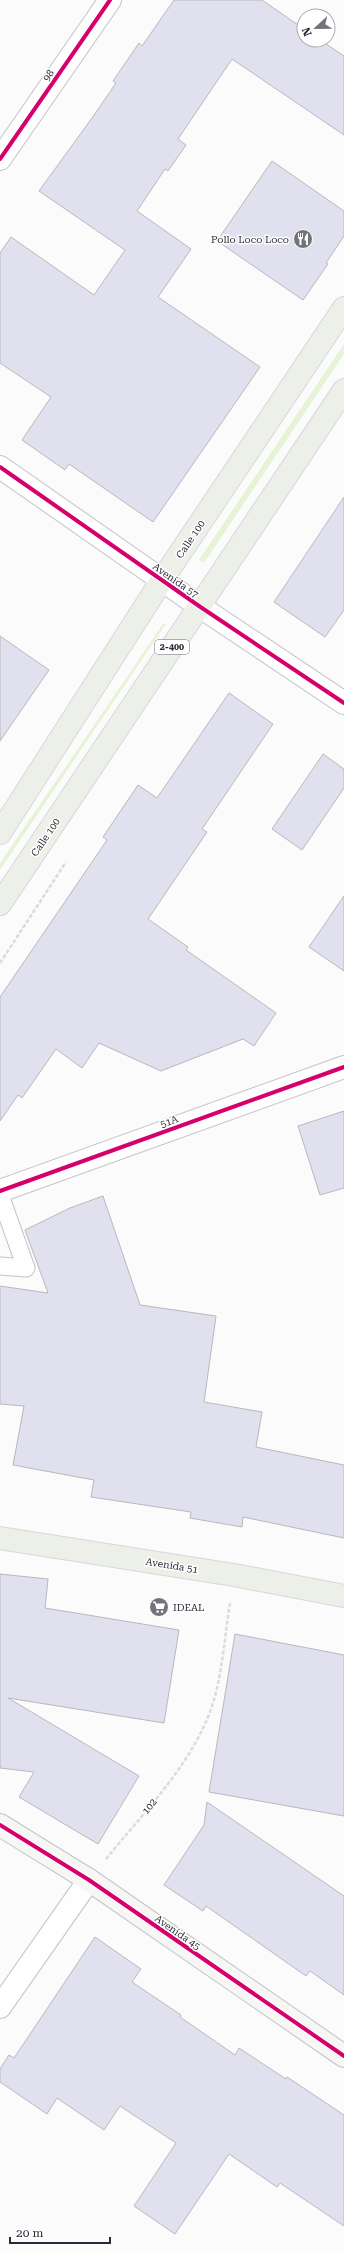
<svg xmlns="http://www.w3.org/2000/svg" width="344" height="2253" viewBox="0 0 344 2253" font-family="'Roboto Serif',serif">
<rect width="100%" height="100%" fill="#fbfbfb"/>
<path fill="#e7f3d7" d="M 344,344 L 344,354 L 204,563 L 199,560 Z
M 163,624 L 166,624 L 0,870 L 0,863 Z"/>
<path fill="#e0e0ee" stroke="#b8b8be" d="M 174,0 L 262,0 L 304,29 L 304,40 L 320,40 L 344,56 L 344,135 L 232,59 L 178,139 L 186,145 L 168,171 L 165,169 L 137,211 L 191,249 L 158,297 L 260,367 L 153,522 L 69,464 L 65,470 L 22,440 L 51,397 L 0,363 L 0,253 L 11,237 L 94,295 L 125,250 L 39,191 L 92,118 L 116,83 L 113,81 L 139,43 L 142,46 Z
M 272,161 L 344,211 L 344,236 L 326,263 L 328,264 L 303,300 L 217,241 Z
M 344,497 L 344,610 L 325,637 L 274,602 Z
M 0,636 L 49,670 L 0,741 Z
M 229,693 L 273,724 L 202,829 L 207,832 L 148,919 L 188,947 L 186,950 L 276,1013 L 254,1046 L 243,1039 L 161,1071 L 99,1043 L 82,1068 L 56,1049 L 22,1098 L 18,1095 L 0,1121 L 0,997 L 107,840 L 103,837 L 138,785 L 157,798 Z
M 323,754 L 344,769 L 344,788 L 302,850 L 272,829 Z
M 344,896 L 344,971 L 309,947 Z
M 344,1111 L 344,1188 L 320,1195 L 298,1126 Z
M 103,1196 L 140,1305 L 216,1316 L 204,1402 L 262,1412 L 256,1447 L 344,1465 L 344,1538 L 243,1517 L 242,1527 L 190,1518 L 191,1512 L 91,1497 L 94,1480 L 13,1465 L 24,1406 L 0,1404 L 0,1286 L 48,1293 L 25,1230 L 70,1208 Z
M 0,1574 L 48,1579 L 45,1608 L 179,1630 L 164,1723 L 8,1698 L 139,1776 L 98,1844 L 19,1797 L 34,1772 L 0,1768 Z
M 235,1634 L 344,1655 L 344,1816 L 209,1792 Z
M 207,1802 L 344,1896 L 344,1995 L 310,1971 L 306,1976 L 206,1906 L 203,1911 L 164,1885 L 204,1825 Z
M 95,1937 L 141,1969 L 132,1982 L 181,2015 L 180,2017 L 235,2055 L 239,2048 L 286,2079 L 287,2077 L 344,2115 L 344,2226 L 280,2183 L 277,2187 L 229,2154 L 175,2234 L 134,2206 L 176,2143 L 120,2106 L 104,2130 L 57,2098 L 47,2114 L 0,2082 L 0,2069 L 9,2055 L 14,2058 Z"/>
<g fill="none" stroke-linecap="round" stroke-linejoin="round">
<defs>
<path id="lane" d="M 0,1195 L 26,1268 L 0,1266"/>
<path id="street" d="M 0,159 L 110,0
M 0,467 L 199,606 L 344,703
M 0,1191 L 344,1067
M 0,2007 L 89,1880"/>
<path id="secondary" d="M 0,1825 L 89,1880 L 344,2056"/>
<path id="primary" d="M 0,833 L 162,580 L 344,308
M 0,904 L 344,390
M 0,1538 L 234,1575 L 344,1596"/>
</defs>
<use href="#lane" stroke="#c3c3ca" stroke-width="19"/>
<use href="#street" stroke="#c3c3ca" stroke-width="24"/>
<use href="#secondary" stroke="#c3c3ca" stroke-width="24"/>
<use href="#primary" stroke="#d7d7d9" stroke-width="24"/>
<path stroke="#dbdbdc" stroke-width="2.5" stroke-dasharray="4 2" stroke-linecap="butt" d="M 0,963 L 66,862
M 106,1859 C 145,1811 199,1757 215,1696 C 223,1666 225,1634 230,1603"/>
<use href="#lane" stroke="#fefefe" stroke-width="17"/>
<use href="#street" stroke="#fefefe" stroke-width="22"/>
<use href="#secondary" stroke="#f6f7f4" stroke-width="22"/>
<use href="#primary" stroke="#edf0e9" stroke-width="22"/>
<defs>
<path id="cycleway" d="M 0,159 L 110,0
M 0,467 L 199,606 L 344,703
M 0,1191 L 344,1067
M 0,1825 L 89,1880 L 344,2056"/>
</defs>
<use href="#cycleway" stroke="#fff" stroke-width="6"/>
<use href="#cycleway" stroke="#d6006c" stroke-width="4"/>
</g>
<defs>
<symbol id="restaurant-disc" viewBox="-11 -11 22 22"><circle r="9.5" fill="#73737c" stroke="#fff"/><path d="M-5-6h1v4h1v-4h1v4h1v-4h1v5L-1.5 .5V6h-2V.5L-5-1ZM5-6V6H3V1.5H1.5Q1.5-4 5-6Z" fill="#fff"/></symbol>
<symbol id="supermarket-disc" viewBox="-11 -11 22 22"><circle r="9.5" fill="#73737c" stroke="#fff"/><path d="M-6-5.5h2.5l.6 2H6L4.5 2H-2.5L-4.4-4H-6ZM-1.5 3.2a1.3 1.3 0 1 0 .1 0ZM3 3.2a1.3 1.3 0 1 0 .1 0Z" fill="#fff"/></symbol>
</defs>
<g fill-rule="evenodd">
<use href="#restaurant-disc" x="292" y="228" width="22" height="22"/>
<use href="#supermarket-disc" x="148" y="1596" width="22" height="22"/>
</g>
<g text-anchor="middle" stroke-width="3" stroke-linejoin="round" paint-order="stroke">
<rect fill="#fff" stroke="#6a6a73" stroke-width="1" x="155" y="640" width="34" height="14" rx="3"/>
<g font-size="9" font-weight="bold" fill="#2a2a37">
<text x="172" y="650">2-400</text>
</g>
<g font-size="10" fill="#2a2a37" stroke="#fff">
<text transform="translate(48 75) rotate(-55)" y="4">98</text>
<text transform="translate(190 539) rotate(-56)" y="4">Calle 100</text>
<text transform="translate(176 580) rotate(35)" y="4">Avenida 57</text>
<text transform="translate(45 837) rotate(-56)" y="4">Calle 100</text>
<text transform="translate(169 1121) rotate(-20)" y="4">51A</text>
<text transform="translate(172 1565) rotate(9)" y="4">Avenida 51</text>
<text transform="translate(149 1806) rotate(-51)" y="4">102</text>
<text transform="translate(178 1932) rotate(35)" y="4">Avenida 45</text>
</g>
<g font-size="10" fill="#2a2a37" stroke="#fff" text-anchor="end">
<text x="289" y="243">Pollo Loco Loco</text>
<text x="173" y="1611" text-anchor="start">IDEAL</text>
</g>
</g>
<g transform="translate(316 28) rotate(248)"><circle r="19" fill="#ffffff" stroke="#aaaaaf"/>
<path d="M0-3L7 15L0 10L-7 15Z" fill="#73737c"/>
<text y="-6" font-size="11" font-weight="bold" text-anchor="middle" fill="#2a2a37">N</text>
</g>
<path d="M10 2237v6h100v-6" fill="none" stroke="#2a2a37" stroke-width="2"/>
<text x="16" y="2237" font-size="12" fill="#2a2a37" stroke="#ffffff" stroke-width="3" paint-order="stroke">20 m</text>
</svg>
